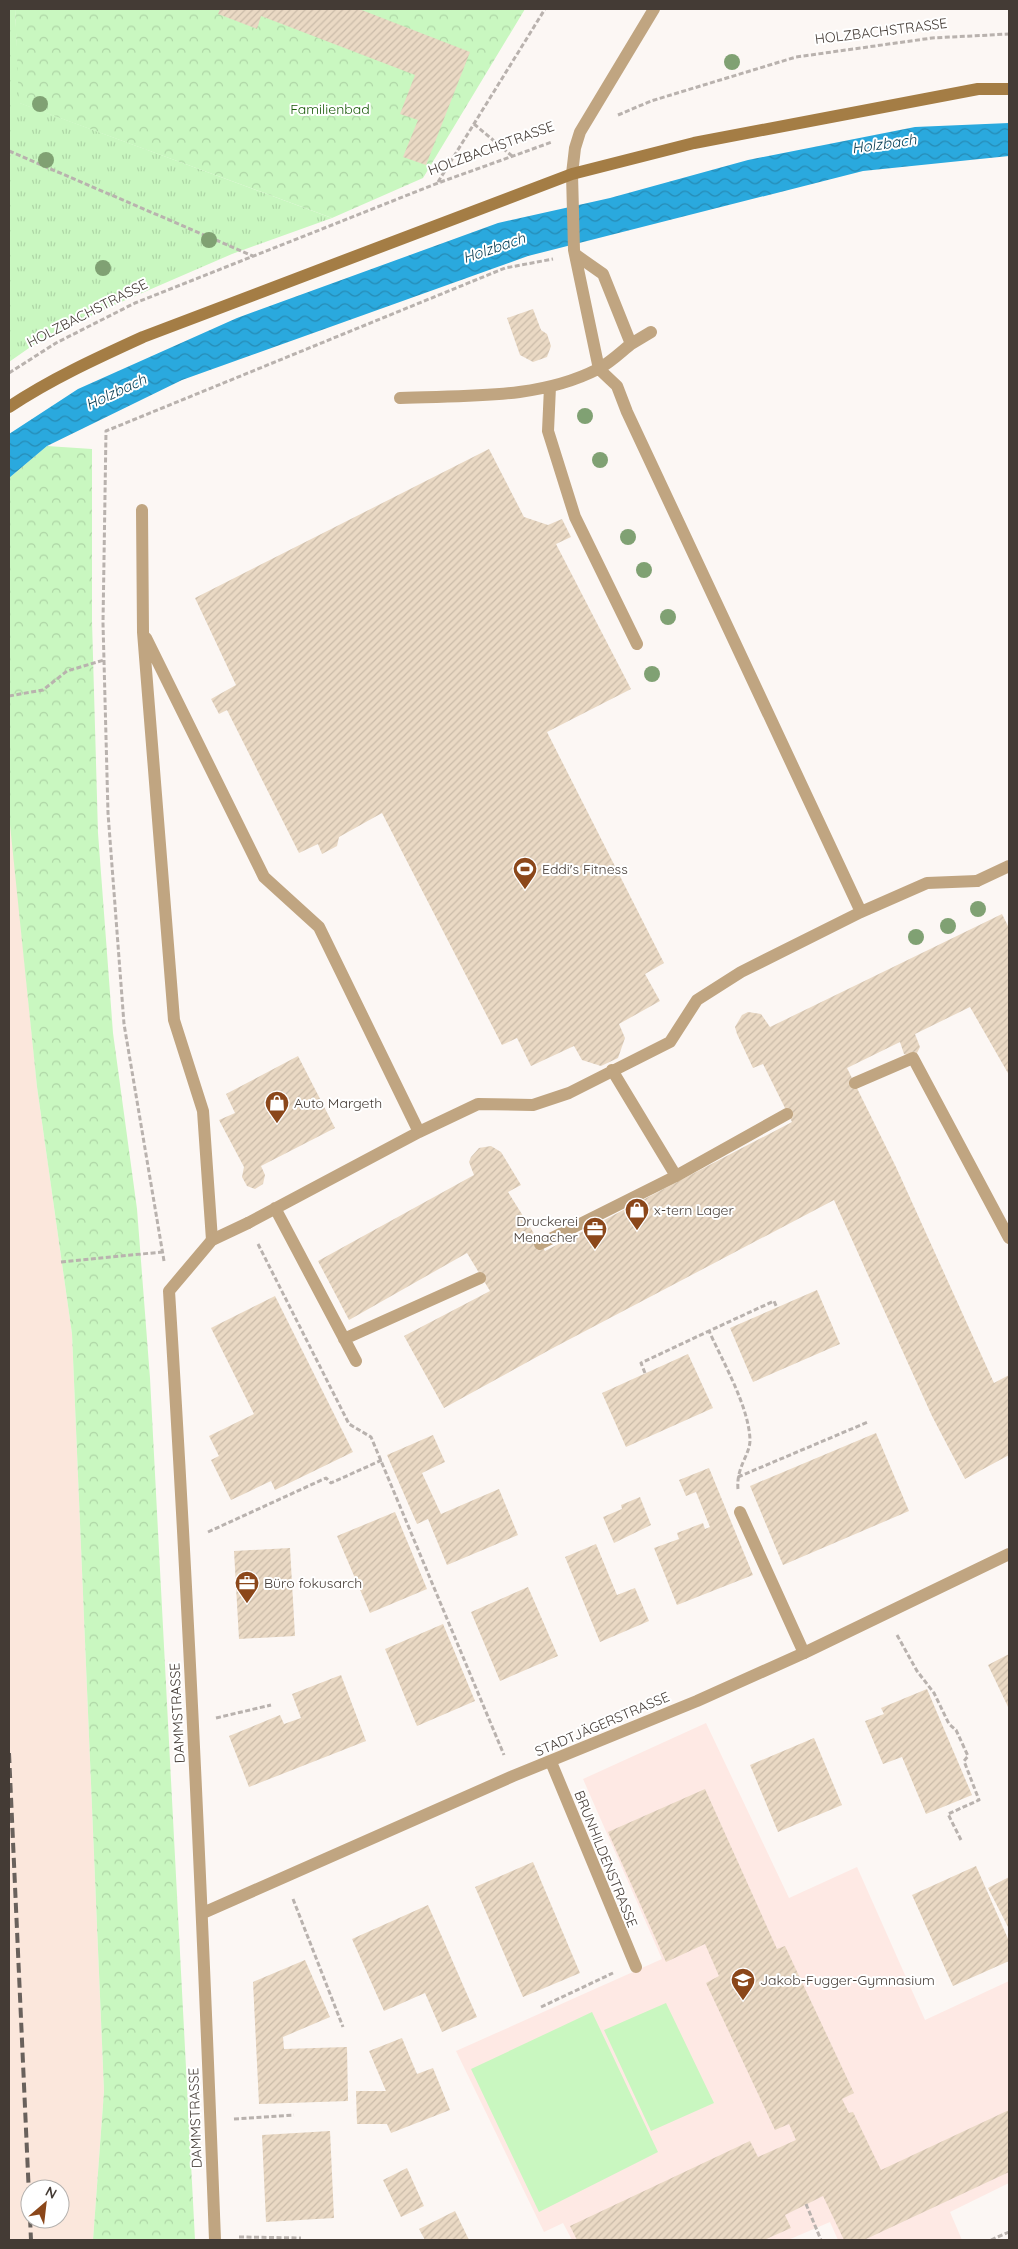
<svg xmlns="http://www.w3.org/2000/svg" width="1018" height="2249" viewBox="0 0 1018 2249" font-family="Quicksand,sans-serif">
<defs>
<pattern id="grass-tufts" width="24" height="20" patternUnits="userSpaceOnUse" patternTransform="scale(1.25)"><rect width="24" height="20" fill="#c9f7c0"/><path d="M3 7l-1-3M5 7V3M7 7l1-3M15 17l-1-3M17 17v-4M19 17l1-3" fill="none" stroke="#aed5a6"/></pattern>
<pattern id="forest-crowns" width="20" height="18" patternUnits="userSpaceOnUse" patternTransform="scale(1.25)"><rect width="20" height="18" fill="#c9f7c0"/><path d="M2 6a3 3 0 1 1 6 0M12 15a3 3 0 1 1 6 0" fill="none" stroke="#aed5a6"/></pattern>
<pattern id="water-waves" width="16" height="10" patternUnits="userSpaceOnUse" patternTransform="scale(1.25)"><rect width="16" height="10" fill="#2aa9de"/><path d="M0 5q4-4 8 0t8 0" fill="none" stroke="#268bb5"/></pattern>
<pattern id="building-hatch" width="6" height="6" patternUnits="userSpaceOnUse" patternTransform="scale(1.25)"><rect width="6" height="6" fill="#ead9c4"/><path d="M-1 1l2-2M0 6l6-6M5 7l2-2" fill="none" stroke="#cabba9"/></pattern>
</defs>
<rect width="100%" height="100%" fill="#fcf7f4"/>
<path fill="#fbe7dc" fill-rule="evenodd" d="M 9,806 L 37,1087 L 72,1334 L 104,2091 L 93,2240 L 9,2240 ZM 30,2189 L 60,2189 L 60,2219 L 30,2219 Z"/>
<path fill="#fee9e4" d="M 706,1723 L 789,1898 L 857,1867 L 925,2020 L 1009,1981 L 1009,2183 L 950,2212 L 962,2240 L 838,2240 L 830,2222 L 788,2240 L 572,2240 L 563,2223 L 544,2232 L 456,2051 L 662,1959 L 583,1779 Z"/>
<path fill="url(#grass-tufts)" d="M 9,9 L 15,9 L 20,103 L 332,218 L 232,254 L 105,309 L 39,341 L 9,362 Z"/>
<path fill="url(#forest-crowns)" d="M 15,9 L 525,9 L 423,178 L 332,218 L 19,103 Z
M 47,446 L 92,449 L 92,621 L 98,833 L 113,1033 L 137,1209 L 150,1378 L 195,2240 L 93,2240 L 104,2091 L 72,1334 L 37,1087 L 9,815 L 9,478 Z"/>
<path fill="#c9f7c0" d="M 666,2003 L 714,2103 L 651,2131 L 604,2030 Z
M 592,2012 L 658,2152 L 539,2212 L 471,2069 Z"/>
<path fill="url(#water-waves)" d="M 1009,123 L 1009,156 L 863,171 L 528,256 L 182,380 L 47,446 L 9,478 L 9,434 L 78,389 L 237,318 L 498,223 L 610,198 L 748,160 L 915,127 Z"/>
<path fill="url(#building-hatch)" d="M 220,9 L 359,9 L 470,52 L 426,165 L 403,157 L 418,120 L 400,114 L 415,75 L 261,16 L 257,29 L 218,14 Z
M 533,309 L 541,330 L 547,334 L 551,346 L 547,357 L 533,362 L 520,355 L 507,318 Z
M 489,449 L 524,517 L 548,525 L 562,519 L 571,537 L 556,544 L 631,689 L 547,732 L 664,963 L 645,974 L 660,1001 L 619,1024 L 625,1038 L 618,1058 L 601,1066 L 582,1060 L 574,1046 L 531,1066 L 517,1038 L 502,1045 L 382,813 L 339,837 L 337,846 L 322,854 L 318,844 L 299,853 L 227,710 L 219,714 L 211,699 L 236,685 L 195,598 Z
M 1002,914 L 1009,928 L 1009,1075 L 970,1007 L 915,1034 L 920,1047 L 916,1055 L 910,1056 L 904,1054 L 900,1042 L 847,1068 L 896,1167 L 994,1383 L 1009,1375 L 1009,1455 L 965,1479 L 932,1416 L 834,1200 L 553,1348 L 444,1408 L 404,1336 L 490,1291 L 467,1253 L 349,1320 L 318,1261 L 474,1175 L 469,1162 L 471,1157 L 479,1148 L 491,1146 L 501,1152 L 521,1185 L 508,1192 L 545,1251 L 792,1122 L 763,1064 L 753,1068 L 737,1034 L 735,1027 L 742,1015 L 748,1012 L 761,1014 L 770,1027 Z
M 298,1056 L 335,1128 L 261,1166 L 265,1175 L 263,1184 L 255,1189 L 247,1186 L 242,1177 L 244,1167 L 219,1120 L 235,1113 L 226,1094 Z
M 817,1290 L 840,1344 L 753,1382 L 730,1328 Z
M 275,1296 L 353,1452 L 275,1490 L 271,1481 L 231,1500 L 211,1460 L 219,1456 L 209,1436 L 254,1414 L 211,1328 Z
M 688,1354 L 713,1408 L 626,1447 L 602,1393 Z
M 876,1433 L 909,1511 L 783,1565 L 750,1486 Z
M 433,1435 L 445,1462 L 422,1473 L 441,1514 L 499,1489 L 518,1535 L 447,1565 L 428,1519 L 417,1524 L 387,1455 Z
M 709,1468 L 753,1575 L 677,1605 L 654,1548 L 679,1539 L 677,1533 L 703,1523 L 705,1529 L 710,1527 L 696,1492 L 686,1496 L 679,1480 Z
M 640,1497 L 651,1525 L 614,1543 L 603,1517 L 622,1509 L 621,1505 Z
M 395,1512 L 427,1589 L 370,1613 L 337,1536 Z
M 596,1544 L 617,1595 L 635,1588 L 649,1621 L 600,1642 L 565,1557 Z
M 290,1548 L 295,1636 L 239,1639 L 234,1551 Z
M 528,1587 L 558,1656 L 500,1681 L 471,1612 Z
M 443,1624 L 475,1701 L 417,1726 L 385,1649 Z
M 1009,1654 L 1009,1709 L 988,1665 Z
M 341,1675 L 366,1741 L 249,1787 L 229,1736 L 280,1715 L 284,1724 L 301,1718 L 292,1694 Z
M 927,1689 L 972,1795 L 926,1814 L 902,1757 L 883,1764 L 865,1721 L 884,1714 L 881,1708 Z
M 814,1738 L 842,1805 L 778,1832 L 750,1765 Z
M 705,1789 L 777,1949 L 785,1946 L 854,2093 L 842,2099 L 849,2113 L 853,2112 L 881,2170 L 1009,2110 L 1009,2172 L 864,2240 L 844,2240 L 823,2196 L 785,2215 L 791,2228 L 764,2240 L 577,2240 L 570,2226 L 750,2141 L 758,2157 L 796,2140 L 789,2124 L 775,2130 L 706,1983 L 719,1976 L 705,1944 L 666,1962 L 608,1832 Z
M 533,1862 L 580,1973 L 523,1997 L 475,1887 Z
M 976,1866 L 1009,1941 L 1009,1961 L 953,1986 L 912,1895 Z
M 1009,1877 L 1009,1927 L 1008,1927 L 988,1888 Z
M 428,1905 L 477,2017 L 442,2032 L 425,1993 L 384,2011 L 352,1939 Z
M 305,1960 L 330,2017 L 283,2037 L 284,2049 L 347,2047 L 348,2101 L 259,2104 L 253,1982 Z
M 402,2038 L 417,2074 L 433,2068 L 450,2110 L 391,2133 L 387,2124 L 357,2124 L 356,2091 L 386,2091 L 369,2051 Z
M 330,2131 L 334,2218 L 266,2222 L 262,2135 Z
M 407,2168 L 424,2206 L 401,2217 L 383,2180 Z
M 455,2211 L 469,2240 L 425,2240 L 419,2229 Z"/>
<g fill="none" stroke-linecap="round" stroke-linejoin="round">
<path stroke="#b9b2ae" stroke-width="3" stroke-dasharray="5 2.5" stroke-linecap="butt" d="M 618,115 L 651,101 L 796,57 L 932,38 L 1009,34
M 474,124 L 512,156
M 9,151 L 253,256
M 438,182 L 545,9
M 9,373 L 56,343 L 135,303 L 438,183 L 552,142
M 9,696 L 43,690 L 67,671 L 104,660
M 258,1244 L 349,1424 L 371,1437 L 504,1755
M 164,1261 L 124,1024 L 108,813 L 103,623 L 106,431 L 505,268 L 553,259
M 61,1262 L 162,1252
M 645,1373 L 641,1363 L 709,1331
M 738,1477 L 868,1422
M 738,1489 C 736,1467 750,1455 750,1440 C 749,1407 723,1362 709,1331 L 774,1301 L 777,1308
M 208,1532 L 326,1478 L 331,1483 L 382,1460
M 897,1635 L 917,1671 L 934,1693 L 949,1724 L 956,1730 L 968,1756 L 964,1761 L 979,1800 L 948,1814 L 961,1840
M 216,1718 L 271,1705
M 293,1899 L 343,2027
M 541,2007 L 613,1973
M 234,2119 L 294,2115
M 806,2204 L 821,2240
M 239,2237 L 301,2238
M 991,2240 L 1009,2232"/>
<path stroke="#c0a581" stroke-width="12" d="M 572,174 L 574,250 L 599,369 L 617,386 L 627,412 L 861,912
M 576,255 L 603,274 L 631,344 L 651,332
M 550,387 L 548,431 L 575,517 L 637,644
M 400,398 C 465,395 538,400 598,369 C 610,363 621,352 631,344
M 142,510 L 143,632 L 174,1020 L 203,1111 L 212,1240
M 146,638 L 264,877 L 319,927 L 419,1132
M 612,1070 L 676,1176
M 855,1083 L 913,1058 L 1009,1238
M 275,1208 L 356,1361
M 248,1223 L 419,1132 L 478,1104 L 533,1105 L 569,1093 L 670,1042 L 697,1000 L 741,972 L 861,912 L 927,883 L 977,881
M 540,1244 L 676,1176 L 787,1114
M 344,1339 L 480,1278
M 740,1512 L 804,1653"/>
<path stroke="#c0a581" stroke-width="12" d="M 572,174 L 575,148 L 580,132 L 654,9
M 977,881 L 1009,866
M 551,1762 L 636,1967
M 203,1913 L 513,1776 L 697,1701 L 804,1653 L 1009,1554
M 215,2240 C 203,1924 189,1607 169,1291 L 212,1240 L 248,1223"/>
<path stroke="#a47d45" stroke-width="12" d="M 9,407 C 51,379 97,358 143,337 L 572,174 L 694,143 L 978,89 L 1009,89"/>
<path stroke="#69615c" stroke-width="4" stroke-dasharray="10 5" stroke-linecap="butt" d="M 9,1753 L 31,2240"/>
</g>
<g fill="#80a173">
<circle cx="732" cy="62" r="8"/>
<circle cx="40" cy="104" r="8"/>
<circle cx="46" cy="160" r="8"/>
<circle cx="209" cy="240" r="8"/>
<circle cx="103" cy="268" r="8"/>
<circle cx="585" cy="416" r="8"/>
<circle cx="600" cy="460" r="8"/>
<circle cx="628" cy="537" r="8"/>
<circle cx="644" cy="570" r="8"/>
<circle cx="668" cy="617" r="8"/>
<circle cx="652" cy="674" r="8"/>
<circle cx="978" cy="909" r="8"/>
<circle cx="948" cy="926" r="8"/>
<circle cx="916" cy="937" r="8"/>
</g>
<defs>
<symbol id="stadium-pin" viewBox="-11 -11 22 30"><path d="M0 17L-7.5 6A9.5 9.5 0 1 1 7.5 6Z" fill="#8b471a" stroke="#fff"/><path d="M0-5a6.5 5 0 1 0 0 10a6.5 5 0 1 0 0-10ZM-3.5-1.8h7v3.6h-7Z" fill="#fff"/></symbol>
<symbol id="shop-pin" viewBox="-11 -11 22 30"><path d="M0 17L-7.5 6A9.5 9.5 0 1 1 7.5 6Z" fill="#8b471a" stroke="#fff"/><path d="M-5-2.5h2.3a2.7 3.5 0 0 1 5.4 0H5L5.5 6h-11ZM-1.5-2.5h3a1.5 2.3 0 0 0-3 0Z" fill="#fff"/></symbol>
<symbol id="office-pin" viewBox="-11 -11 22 30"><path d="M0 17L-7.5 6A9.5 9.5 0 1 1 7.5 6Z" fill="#8b471a" stroke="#fff"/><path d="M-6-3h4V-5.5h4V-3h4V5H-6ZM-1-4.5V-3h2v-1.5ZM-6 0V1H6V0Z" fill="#fff"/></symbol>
<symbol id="school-pin" viewBox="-11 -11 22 30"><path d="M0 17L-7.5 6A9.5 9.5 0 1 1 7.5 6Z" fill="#8b471a" stroke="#fff"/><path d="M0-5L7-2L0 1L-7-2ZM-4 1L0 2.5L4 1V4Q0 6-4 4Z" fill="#fff"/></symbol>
</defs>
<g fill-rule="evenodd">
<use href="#stadium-pin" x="511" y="855" width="28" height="38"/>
<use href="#shop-pin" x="263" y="1089" width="28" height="38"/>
<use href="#shop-pin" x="623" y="1196" width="28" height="38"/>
<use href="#office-pin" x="581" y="1215" width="28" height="38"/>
<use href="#office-pin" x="233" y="1569" width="28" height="38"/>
<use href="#school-pin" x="729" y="1966" width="28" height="38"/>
</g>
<g text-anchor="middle" stroke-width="4" stroke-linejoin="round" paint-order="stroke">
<g font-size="14" fill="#443b35" stroke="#fff">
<text transform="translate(881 31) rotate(-7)" y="5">HOLZBACHSTRASSE</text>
<text transform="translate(491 148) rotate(-20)" y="5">HOLZBACHSTRASSE</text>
<text transform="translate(87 313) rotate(-27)" y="5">HOLZBACHSTRASSE</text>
<text transform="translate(177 1713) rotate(-93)" y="5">DAMMSTRASSE</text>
<text transform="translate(602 1724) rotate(-23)" y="5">STADTJÄGERSTRASSE</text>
<text transform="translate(606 1859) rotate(68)" y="5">BRUNHILDENSTRASSE</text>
<text transform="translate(195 2118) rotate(-92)" y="5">DAMMSTRASSE</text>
</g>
<g font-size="14" fill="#1a5b0a" stroke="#fff">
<text x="330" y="114">Familienbad</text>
</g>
<g font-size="14" fill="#443b35" stroke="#fff" text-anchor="start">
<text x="542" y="874">Eddi's Fitness</text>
<text x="294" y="1108">Auto Margeth</text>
<text x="654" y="1215">x-tern Lager</text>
<text x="578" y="1226" text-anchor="end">Druckerei<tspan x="578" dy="16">Menacher</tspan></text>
<text x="264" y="1588">Büro fokusarch</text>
<text x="760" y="1985">Jakob-Fugger-Gymnasium</text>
</g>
<g font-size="15" font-style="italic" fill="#063b51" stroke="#fff">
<text transform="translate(884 144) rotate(-8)" y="5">Holzbach</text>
<text transform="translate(494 248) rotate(-19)" y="5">Holzbach</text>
<text transform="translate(116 392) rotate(-25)" y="5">Holzbach</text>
</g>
</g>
<rect width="1018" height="2249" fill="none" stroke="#443b35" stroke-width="20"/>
<g transform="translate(45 2204) rotate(28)"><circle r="24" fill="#ffffff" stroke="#b4b1ae"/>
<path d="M0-4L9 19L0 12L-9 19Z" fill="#8b471a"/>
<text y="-8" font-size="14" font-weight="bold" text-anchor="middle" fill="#443b35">N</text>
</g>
</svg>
